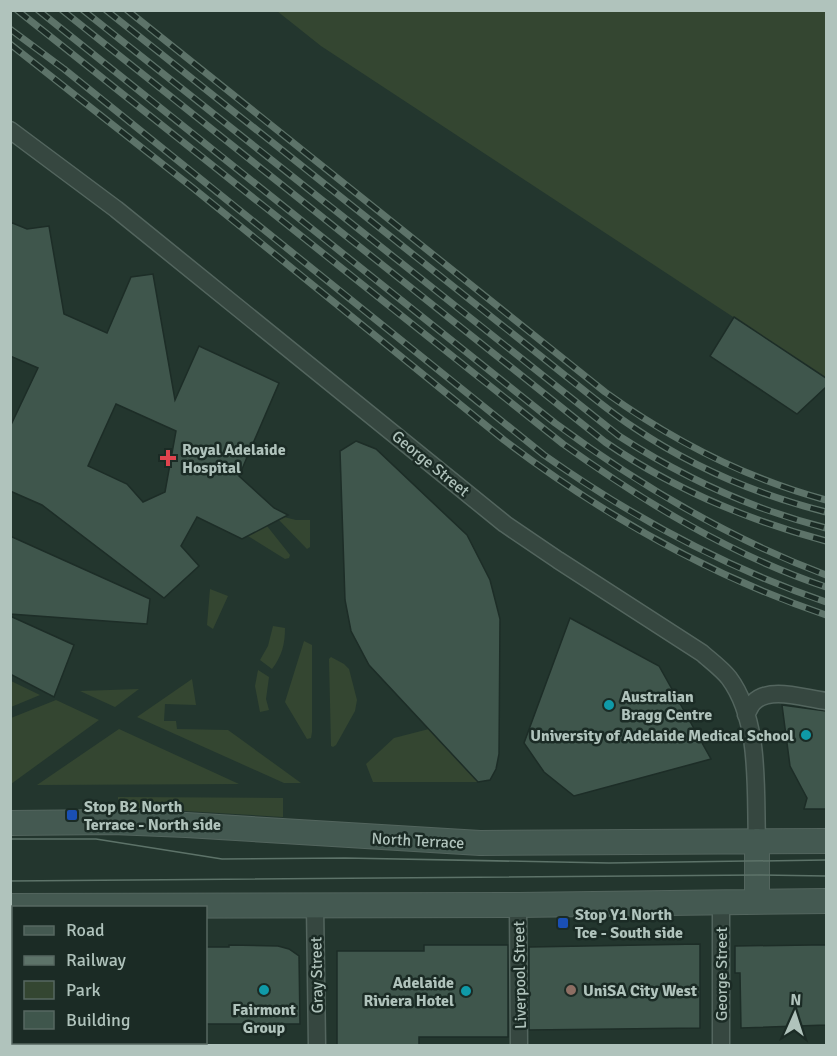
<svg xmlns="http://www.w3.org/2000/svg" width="837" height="1056" viewBox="0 0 837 1056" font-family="Signika,sans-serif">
<rect width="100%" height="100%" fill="#23362e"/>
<path fill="#344631" d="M 277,11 L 826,11 L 826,378 L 321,46 Z
M 284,517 L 296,520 L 310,520 L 310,547 L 307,549 L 279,520 Z
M 267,526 L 290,555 L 289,558 L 285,559 L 248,536 Z
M 210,589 L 228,596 L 213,629 L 207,625 Z
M 273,626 L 285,628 C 285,644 282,656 272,669 L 260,660 L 268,646 Z
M 304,641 L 312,645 L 312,732 L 311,738 L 307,739 L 285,702 Z
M 331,657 L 344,664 L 349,669 L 357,700 L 355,711 L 336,745 L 333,747 L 331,746 L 329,659 Z
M 258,670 L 269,677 L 266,699 L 269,710 L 260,712 L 255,686 Z
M 192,679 L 196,705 L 165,704 L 164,721 L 176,721 L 177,729 L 228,730 L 301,783 L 284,783 L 137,717 Z
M 10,681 L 11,681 L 40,695 L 11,707 Z
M 139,689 L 115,707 L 80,691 Z
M 56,700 L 99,720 L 11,784 L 11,718 Z
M 119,729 L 239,784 L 37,785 Z
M 429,729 L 478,782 L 373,782 L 366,764 L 394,738 Z
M 118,797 L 283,798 L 283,817 L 118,807 Z"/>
<path fill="#3f564c" stroke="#1d2d27" stroke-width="1.5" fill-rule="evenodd" d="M 10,222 L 27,229 L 49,226 L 64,314 L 107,333 L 131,277 L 153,274 L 175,400 L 199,346 L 279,383 L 239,476 L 274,508 L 288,515 L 242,539 L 197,517 L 181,546 L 199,566 L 164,598 L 42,505 L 10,491 L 10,427 L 38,368 L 10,356 ZM 116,404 L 176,431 L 165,492 L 143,502 L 127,484 L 88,466 Z
M 734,317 L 826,378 L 826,387 L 797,414 L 710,356 Z
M 356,441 L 376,449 L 467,535 L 490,580 L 500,619 L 499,754 L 496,769 L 490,780 L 478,782 L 369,665 L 351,631 L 345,600 L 340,451 Z
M 10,536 L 150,599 L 147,624 L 10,614 Z
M 10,616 L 74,645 L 54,697 L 10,674 Z
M 570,618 L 659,666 L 711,759 L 574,796 L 544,772 L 524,743 Z
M 782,705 L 826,711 L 826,809 L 804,809 L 807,798 L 790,766 Z
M 700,944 L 700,1028 L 529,1030 L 529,947 Z
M 229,945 L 278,946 L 289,949 L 299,956 L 300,1024 L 206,1024 L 206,947 L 229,947 Z
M 424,945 L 508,945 L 508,1037 L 419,1037 L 419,1045 L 337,1046 L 337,951 L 424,951 Z
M 812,945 L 826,945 L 826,1025 L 741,1028 L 740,973 L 735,973 L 735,946 Z"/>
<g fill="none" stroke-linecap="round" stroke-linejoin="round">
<defs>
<path id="street" d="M 10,130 L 116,209 L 505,524 L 558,560 L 702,653 C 711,661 722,669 729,678 C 761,721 755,791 757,841
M 746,715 C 748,712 750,706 753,703 C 769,685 806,699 826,701
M 721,903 L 721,1046
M 315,905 L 317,1046
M 518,905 L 519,1046
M 114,1042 L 114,1046"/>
<path id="secondary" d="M 10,823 L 113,822 L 186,825 L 480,843 L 826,841
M 757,841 L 757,902
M 10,906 L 518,905 L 826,901"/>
</defs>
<use href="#street" stroke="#53655e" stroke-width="19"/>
<use href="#secondary" stroke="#53655e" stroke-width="26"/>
<use href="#street" stroke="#364740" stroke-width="16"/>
<use href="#secondary" stroke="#445951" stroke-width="24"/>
<path stroke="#5d7369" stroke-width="1.5" d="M 10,839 L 96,839 L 222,859 L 345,858 L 609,863 L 826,860
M 10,881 L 758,875 L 826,876"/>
<defs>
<path id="rail" d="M 17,10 L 563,444 C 644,502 731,555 826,587
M 38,10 L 555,423 C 639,485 728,538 826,575
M 62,10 L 605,442 C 673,489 747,520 826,541
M 83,10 L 619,436 C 684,478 751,509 826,528
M 106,10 L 567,377 C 589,394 610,412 633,427 C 692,467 758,495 826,512
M 127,10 L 605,392 C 673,441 745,478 826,500
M 10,29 L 64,69 L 544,455 C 632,517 724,567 826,602
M 10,44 L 193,188 L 504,440 C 603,515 708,575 826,615"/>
</defs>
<use href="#rail" stroke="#5d7369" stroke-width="7"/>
<use href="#rail" stroke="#1b2b25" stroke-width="4.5" stroke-dasharray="14" stroke-linecap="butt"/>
</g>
<path fill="#e0444e" stroke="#1b2b25" stroke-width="2" d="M165 449h6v6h6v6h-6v6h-6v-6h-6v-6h6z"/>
<g fill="#0f9aa8" stroke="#1b2b25" stroke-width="2">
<circle cx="609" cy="705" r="6"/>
<circle cx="806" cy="735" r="6"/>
<circle cx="264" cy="990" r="6"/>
<circle cx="466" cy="991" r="6"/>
</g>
<g fill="#1a4fb4" stroke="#1b2b25" stroke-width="2">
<rect x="66" y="809" width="12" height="12" rx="3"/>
<rect x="557" y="917" width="12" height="12" rx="3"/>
</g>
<circle fill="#8d6e63" stroke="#1b2b25" stroke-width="2" cx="571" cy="990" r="6"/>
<g text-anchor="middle" stroke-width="5" stroke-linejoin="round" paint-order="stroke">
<g font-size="16" font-weight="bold" fill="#b0c3bc" stroke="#1b2b25" text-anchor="start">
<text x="182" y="455">Royal Adelaide<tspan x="182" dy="18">Hospital</tspan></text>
<text x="621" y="702">Australian<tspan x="621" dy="18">Bragg Centre</tspan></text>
<text x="794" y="741" text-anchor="end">University of Adelaide Medical School</text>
<text x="84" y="812">Stop B2 North<tspan x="84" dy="18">Terrace - North side</tspan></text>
<text x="575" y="920">Stop Y1 North<tspan x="575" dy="18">Tce - South side</tspan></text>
<text x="454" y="988" text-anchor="end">Adelaide<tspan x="454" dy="18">Riviera Hotel</tspan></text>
<text x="583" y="996">UniSA City West</text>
<text x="264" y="1015" text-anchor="middle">Fairmont<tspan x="264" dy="18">Group</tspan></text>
</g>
<g font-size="16" fill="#b0c3bc" stroke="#1b2b25">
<text transform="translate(431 463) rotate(39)" y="6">George Street</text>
<text transform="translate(418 840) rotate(3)" y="6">North Terrace</text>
<text transform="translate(721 974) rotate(-90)" y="6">George Street</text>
<text transform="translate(316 975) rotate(-91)" y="6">Gray Street</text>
<text transform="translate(519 975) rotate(-91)" y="6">Liverpool Street</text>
</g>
</g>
<rect width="837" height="1056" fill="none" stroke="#b0c3bc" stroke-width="24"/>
<rect x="12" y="906" width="195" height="138" fill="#1b2b25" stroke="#576861" stroke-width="1.5"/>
<rect x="24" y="926" width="30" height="9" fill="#445951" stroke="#576861" stroke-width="1.5"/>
<text x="66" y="936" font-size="18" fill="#b0c3bc">Road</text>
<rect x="24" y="956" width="30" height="9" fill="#5d7369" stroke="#576861" stroke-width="1.5"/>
<text x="66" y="966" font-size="18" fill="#b0c3bc">Railway</text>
<rect x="24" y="981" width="30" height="18" fill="#344631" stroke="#576861" stroke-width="1.5"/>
<text x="66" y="996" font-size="18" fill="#b0c3bc">Park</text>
<rect x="24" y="1011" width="30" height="18" fill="#3f564c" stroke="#576861" stroke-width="1.5"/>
<text x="66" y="1026" font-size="18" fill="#b0c3bc">Building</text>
<g transform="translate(795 1014) rotate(3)" stroke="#1b2b25" stroke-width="4.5" paint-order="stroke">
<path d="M0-4.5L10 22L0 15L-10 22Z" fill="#b0c3bc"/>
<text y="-9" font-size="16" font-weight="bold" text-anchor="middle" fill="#b0c3bc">N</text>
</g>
</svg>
